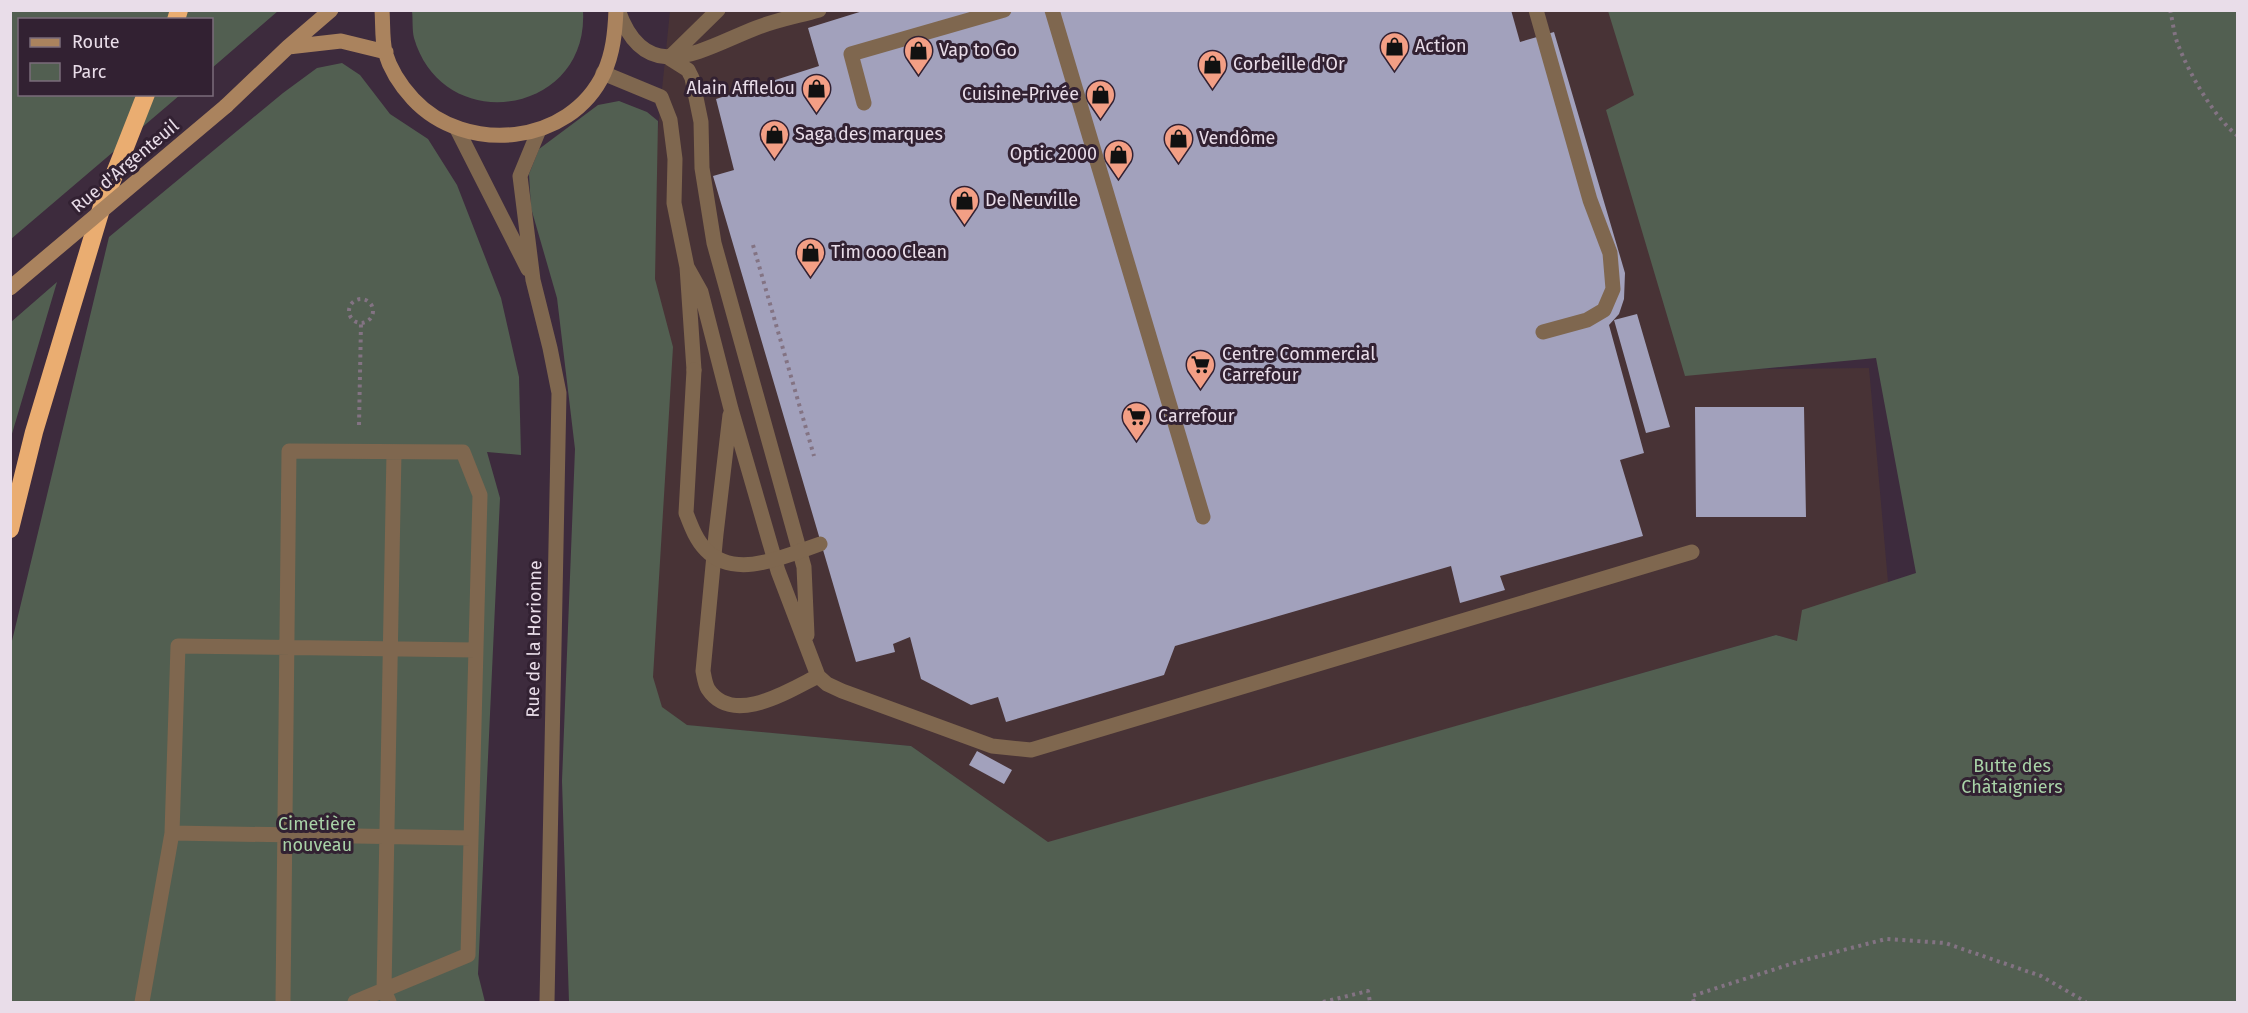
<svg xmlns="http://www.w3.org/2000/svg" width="2248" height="1013" viewBox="0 0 2248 1013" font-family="'Fira Sans',sans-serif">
<rect width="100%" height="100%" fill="#3d2b3d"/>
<path fill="#483336" d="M 670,11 L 1632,11 L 1700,370 L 1869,368 L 1896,672 L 1776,635 L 1048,843 L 911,746 L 608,718 L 653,178 Z"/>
<path fill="#525f51" d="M 11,11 L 278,11 L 212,68 L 212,20 L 20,20 L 20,94 L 180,95 L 11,239 Z
M 412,11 L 583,11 C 589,115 443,138 414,38 C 412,30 413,19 412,11 Z
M 1608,11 L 2237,11 L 2237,1002 L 569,1002 L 562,781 L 575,449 L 557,298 L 531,208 L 529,174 L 539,149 L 598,105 L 619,101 L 647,112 L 658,121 L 655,279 L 673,347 L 653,677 L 662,707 L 687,725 L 911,746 L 1048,842 L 1776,635 L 1797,641 L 1802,610 L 1916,573 L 1876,358 L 1685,376 L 1606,110 L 1634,95 Z
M 342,63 L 360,75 L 390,114 L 428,139 L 457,185 L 501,298 L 519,377 L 521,455 L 487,452 L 500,498 L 478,974 L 485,1002 L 11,1002 L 11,645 L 109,237 L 283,93 L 317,68 Z
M 57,282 L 11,437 L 11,322 Z"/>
<path fill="#a2a1bc" d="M 866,10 L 1511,10 L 1520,42 L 1554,32 L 1625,273 L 1624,299 L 1619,314 L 1609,325 L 1644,453 L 1620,460 L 1643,536 L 1500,576 L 1505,590 L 1460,603 L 1451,566 L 1175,646 L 1164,675 L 1006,722 L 998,697 L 971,705 L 921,679 L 910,637 L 893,644 L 895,652 L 856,662 L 713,176 L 734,170 L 716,99 L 819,66 L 808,28 Z
M 1637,314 L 1670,427 L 1646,433 L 1614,320 Z
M 1695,407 L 1804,407 L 1806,517 L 1696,517 Z
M 977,751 L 1012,770 L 1004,784 L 969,765 Z"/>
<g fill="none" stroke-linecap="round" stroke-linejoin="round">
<path stroke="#837383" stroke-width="4" stroke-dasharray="3 4.5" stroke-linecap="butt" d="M 2170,10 C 2173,22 2174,36 2179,47 C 2189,73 2215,119 2238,136
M 753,245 L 814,456
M349 311a12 12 0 1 1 24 0a12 12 0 1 1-24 0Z
M 359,425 L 361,323
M 1323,1002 L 1368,991 L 1370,1002
M 1694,1002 L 1692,996 L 1797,962 L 1886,939 L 1945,943 L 2041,976 L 2086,1002"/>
<path stroke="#7f674f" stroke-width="15" d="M 618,10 C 646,89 702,49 756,28 C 776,20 798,16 819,10
M 718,10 L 669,58 L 688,70 L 692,78 L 701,122 L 702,168 L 714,243 L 804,567 L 807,635
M 1052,10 L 1203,517
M 1536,10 L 1590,200 L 1610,253 L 1613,289 L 1604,310 L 1587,320 L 1543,332
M 603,73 L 661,97 L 670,120 L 675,159 L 674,203 L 687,267 L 694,370
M 864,103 L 851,54 L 1004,10
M 687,267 L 701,292 L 731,409 L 778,571 L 818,676 L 827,684 L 842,691 L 992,746 L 1031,750 L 1692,552
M 730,415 L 716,534 L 703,671 C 704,676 705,684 708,689 C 733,727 790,690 818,676
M 172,833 L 471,838
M 142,1002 L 172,833 L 178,646 L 476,650
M 283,1002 L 289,451 L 463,452 L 480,495 L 468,955 L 355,1002
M 389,1002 L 384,990 L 394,452"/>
<path stroke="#7f674f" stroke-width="15" d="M 457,129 L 528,269
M 539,130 L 520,176 L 533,280 L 550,348 L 559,393 L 547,1002"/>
<path stroke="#aa835e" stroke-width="15" d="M 382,10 C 383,24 382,39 385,52 C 390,69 401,86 413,99 C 465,155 570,146 604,73 C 613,53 615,33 616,10
M 288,47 L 341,41 L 386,52
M 226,106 L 288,47 L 331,10"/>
<path stroke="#eaad71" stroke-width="18" d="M 176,20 L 179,10
M 10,529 L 34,432 L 102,206 L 146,94"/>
<path stroke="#7f674f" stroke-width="15" d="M 694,370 L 686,513 C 691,526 696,540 706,550 C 736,581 787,555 820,544"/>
<path stroke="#aa835e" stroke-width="15" d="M 10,288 L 226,106"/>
</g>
<defs>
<symbol id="shop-pin" viewBox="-11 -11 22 30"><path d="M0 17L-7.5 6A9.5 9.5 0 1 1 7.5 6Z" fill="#f39f85" stroke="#322132"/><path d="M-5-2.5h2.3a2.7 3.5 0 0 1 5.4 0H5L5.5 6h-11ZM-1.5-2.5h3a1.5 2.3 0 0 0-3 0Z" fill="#111"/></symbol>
<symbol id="supermarket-pin" viewBox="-11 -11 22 30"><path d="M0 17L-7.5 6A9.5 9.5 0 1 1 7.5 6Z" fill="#f39f85" stroke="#322132"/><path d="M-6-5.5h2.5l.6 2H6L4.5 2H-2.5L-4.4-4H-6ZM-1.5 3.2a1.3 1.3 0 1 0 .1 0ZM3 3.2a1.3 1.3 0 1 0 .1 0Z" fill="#111"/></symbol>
</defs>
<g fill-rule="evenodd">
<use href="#shop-pin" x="1378" y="30" width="33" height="45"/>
<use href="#shop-pin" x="902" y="34" width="33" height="45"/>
<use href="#shop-pin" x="1196" y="48" width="33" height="45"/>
<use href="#shop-pin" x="800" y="72" width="33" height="45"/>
<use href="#shop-pin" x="1084" y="78" width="33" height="45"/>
<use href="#shop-pin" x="758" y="118" width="33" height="45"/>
<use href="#shop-pin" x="1162" y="122" width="33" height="45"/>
<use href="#shop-pin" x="1102" y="138" width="33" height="45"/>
<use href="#shop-pin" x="948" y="184" width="33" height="45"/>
<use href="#shop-pin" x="794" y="236" width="33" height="45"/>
<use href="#supermarket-pin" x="1184" y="348" width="33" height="45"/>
<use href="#supermarket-pin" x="1120" y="400" width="33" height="45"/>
</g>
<g text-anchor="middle" stroke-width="6" stroke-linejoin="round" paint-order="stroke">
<g font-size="18" fill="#e9dde9" stroke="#322132" text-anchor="start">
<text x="1415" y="52">Action</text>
<text x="939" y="56">Vap to Go</text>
<text x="1233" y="70">Corbeille d'Or</text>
<text x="795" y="94" text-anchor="end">Alain Afflelou</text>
<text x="1079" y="100" text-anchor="end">Cuisine-Privée</text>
<text x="795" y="140">Saga des marques</text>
<text x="1199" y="144">Vendôme</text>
<text x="1097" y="160" text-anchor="end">Optic 2000</text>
<text x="985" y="206">De Neuville</text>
<text x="831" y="258">Tim ooo Clean</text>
<text x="1222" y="360">Centre Commercial<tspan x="1222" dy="21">Carrefour</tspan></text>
<text x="1158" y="422">Carrefour</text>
</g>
<g font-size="18" fill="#e9dde9" stroke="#322132">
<text transform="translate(125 166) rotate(-40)" y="6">Rue d'Argenteuil</text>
<text transform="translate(534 639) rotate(-89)" y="6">Rue de la Horionne</text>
</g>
<g font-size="18" fill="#a8d2a7" stroke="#322132">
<text x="2012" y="772">Butte des<tspan x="2012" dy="21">Châtaigniers</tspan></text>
<text x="317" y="830">Cimetière<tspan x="317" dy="21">nouveau</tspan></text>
</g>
</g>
<rect width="2248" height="1013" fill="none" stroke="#e9dde9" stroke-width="24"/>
<rect x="18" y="18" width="195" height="78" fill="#322132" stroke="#7b6c7b" stroke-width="1.5"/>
<rect x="30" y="38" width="30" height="9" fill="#aa835e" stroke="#7b6c7b" stroke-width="1.5"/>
<text x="72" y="48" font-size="18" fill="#e9dde9">Route</text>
<rect x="30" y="63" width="30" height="18" fill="#525f51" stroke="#7b6c7b" stroke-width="1.5"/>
<text x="72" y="78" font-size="18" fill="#e9dde9">Parc</text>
</svg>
